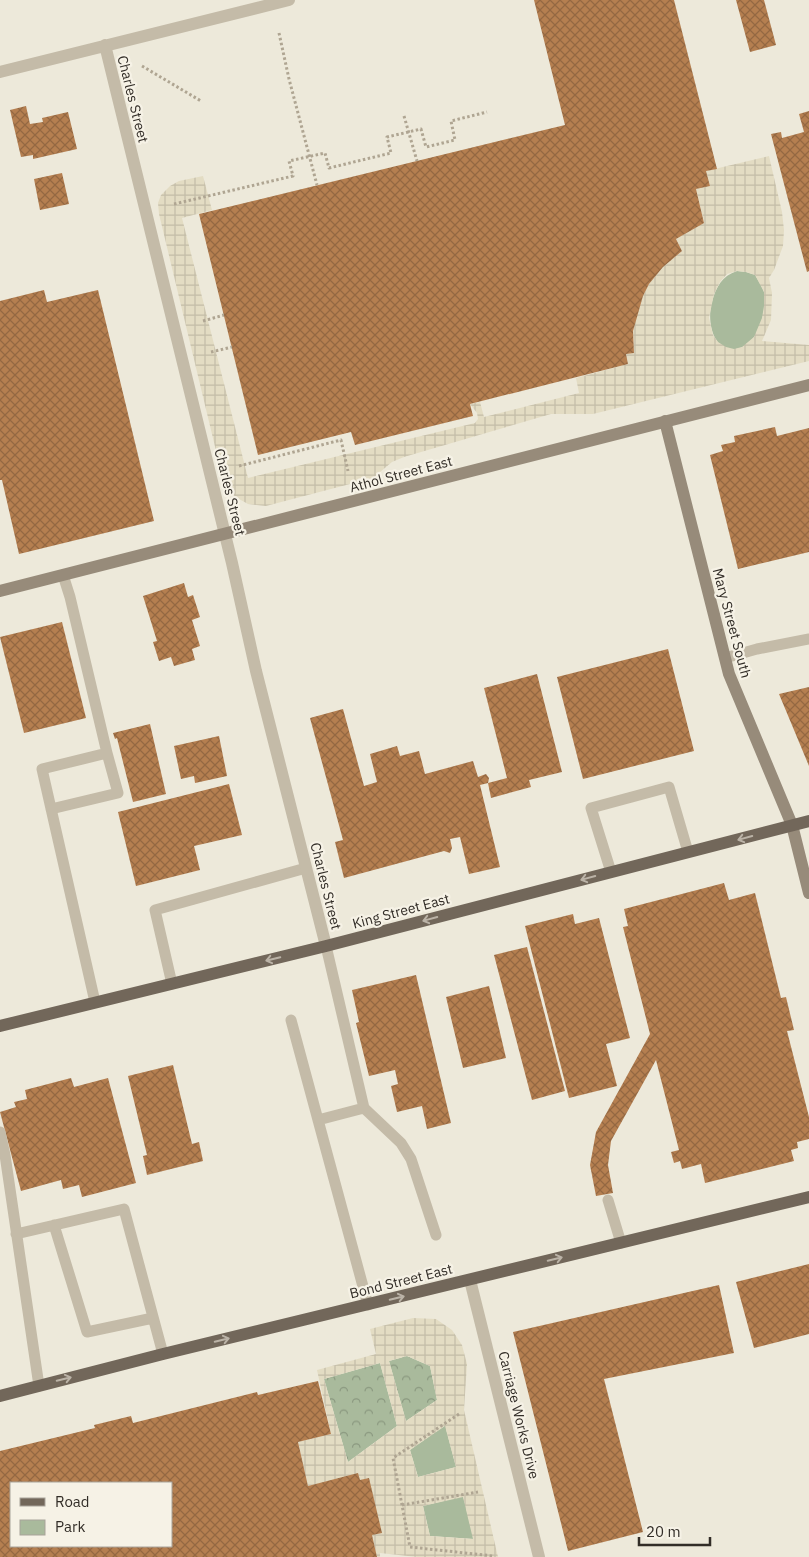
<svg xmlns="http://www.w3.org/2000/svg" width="809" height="1557" viewBox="0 0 809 1557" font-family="'IBM Plex Sans',sans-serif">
<defs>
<pattern id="forest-crowns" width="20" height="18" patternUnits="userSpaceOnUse" patternTransform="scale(1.25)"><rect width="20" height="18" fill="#a9ba9c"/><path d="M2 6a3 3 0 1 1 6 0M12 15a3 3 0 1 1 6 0" fill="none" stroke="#8a987f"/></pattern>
<pattern id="plaza-grid" width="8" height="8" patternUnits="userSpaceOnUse" patternTransform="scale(1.25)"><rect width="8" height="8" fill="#e3dcc3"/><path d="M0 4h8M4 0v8" fill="none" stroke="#c3bda8"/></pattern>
<pattern id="building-cross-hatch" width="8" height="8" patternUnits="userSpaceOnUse" patternTransform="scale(1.25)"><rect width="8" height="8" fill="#b57f50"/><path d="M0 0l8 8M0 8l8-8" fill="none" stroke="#946842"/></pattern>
</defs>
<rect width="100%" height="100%" fill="#ede9da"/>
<path fill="#a9ba9c" d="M 737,271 L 746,272 L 755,275 C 758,280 762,286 764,292 C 767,309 760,339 743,347 C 714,359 706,322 712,302 C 716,287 722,276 737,271 Z
M 445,1425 L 456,1467 L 418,1477 L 410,1450 Z
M 463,1496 L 474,1539 L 430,1536 L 423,1506 Z"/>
<path fill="url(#forest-crowns)" d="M 407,1356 L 430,1366 L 437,1400 L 406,1421 L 389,1361 Z
M 380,1363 L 397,1426 L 348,1462 L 324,1379 Z"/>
<path fill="url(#plaza-grid)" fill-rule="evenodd" d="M 769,156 L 782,212 L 784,230 L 783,246 L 774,270 L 769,278 L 772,293 L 771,320 L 762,341 L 809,345 L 809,361 L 593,414 L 551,414 L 404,457 L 392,462 L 373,478 L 266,506 L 248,504 L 239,499 L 229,492 L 224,484 L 159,214 L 158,203 L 161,195 L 170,186 L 179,181 L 203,176 L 212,210 L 182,218 L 248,478 L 475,423 L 478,419 L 477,413 L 470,404 L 480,402 L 484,417 L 579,393 L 576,378 L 628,364 L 626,354 L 634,352 L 633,331 L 636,317 L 643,296 L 649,284 L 663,267 L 682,251 L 676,239 L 704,222 L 696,189 L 710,186 L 706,171 ZM 737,271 L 746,272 L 755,275 L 764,292 L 764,306 L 762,318 L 754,337 L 742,347 L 734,349 L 726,347 L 718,342 L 713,335 L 709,318 L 714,294 L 720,282 L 727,274 Z
M 413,1318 L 436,1319 L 452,1330 L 462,1345 L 467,1364 L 464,1410 L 498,1557 L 417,1557 L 380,1553 L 380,1557 L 377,1557 L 358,1474 L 308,1486 L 298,1442 L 331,1434 L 317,1370 L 376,1354 L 370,1329 ZM 407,1356 L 430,1366 L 437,1400 L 406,1421 L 389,1361 ZM 380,1363 L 397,1426 L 348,1462 L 324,1379 ZM 445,1426 L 456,1467 L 418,1477 L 410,1450 ZM 463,1497 L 473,1539 L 430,1536 L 423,1506 Z"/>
<path fill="url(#building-cross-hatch)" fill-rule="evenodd" d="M 534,0 L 674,0 L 717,169 L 706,171 L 710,186 L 696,189 L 704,223 L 676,239 L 682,251 L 663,267 L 649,284 L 643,296 L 633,331 L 634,353 L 626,354 L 628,364 L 470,404 L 473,416 L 355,445 L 351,432 L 258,455 L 199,214 L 565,125 Z
M 736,0 L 764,0 L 776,45 L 750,52 Z
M 26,106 L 30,124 L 43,122 L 42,118 L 68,112 L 77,149 L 33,159 L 33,155 L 21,157 L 10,110 Z
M 809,111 L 809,271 L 807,272 L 771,134 L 781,132 L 782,138 L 804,132 L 799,114 Z
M 62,173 L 69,204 L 40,210 L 34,179 Z
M 44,290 L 47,302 L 98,290 L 154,521 L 19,554 L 2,480 L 0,480 L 0,301 Z
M 775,427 L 777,436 L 809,428 L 809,552 L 738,569 L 710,455 L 723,451 L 721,445 L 735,442 L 734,436 Z
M 184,583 L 188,597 L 193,595 L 200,617 L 192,620 L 200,646 L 192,649 L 195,660 L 174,666 L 171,657 L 159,661 L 153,642 L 157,641 L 143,596 Z
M 62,622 L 86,718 L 24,733 L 0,637 Z
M 668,649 L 694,751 L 583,779 L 557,677 Z
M 537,674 L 562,772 L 529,780 L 531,787 L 491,798 L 488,783 L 507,778 L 484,688 Z
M 809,687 L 809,766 L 779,694 Z
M 343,709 L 364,786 L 377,782 L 370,754 L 397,746 L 400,756 L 419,751 L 425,774 L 473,761 L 478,777 L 486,774 L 489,778 L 488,783 L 480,785 L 500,867 L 469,874 L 460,837 L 450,839 L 452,848 L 450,853 L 444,851 L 344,878 L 335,842 L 343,840 L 310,718 Z
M 150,724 L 166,794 L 133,802 L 117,738 L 115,739 L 113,733 Z
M 219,736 L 227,776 L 195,783 L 194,776 L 181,779 L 174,746 Z
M 229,784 L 242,835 L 194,846 L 200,870 L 136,886 L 118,812 Z
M 724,883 L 729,900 L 755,893 L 781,998 L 786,997 L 794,1030 L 787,1031 L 809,1117 L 809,1139 L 797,1142 L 798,1148 L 791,1150 L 794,1161 L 705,1183 L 701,1164 L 682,1169 L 680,1161 L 674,1163 L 671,1152 L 679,1150 L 656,1060 L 611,1141 L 608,1165 L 613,1193 L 596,1196 L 590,1165 L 596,1132 L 650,1034 L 623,927 L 628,926 L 624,909 Z
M 573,914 L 575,924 L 599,918 L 630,1038 L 606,1044 L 617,1086 L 569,1098 L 525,926 Z
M 527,947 L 565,1091 L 532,1100 L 494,955 Z
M 416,975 L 451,1123 L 427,1129 L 422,1106 L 397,1112 L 391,1086 L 398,1084 L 395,1070 L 369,1076 L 356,1023 L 359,1022 L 352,990 Z
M 489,986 L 506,1058 L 463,1068 L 446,997 Z
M 173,1065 L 192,1144 L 199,1142 L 203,1161 L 147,1175 L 143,1156 L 147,1155 L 128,1076 Z
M 71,1078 L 74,1087 L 108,1078 L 136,1183 L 82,1197 L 79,1185 L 63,1189 L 61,1180 L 21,1191 L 0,1112 L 16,1107 L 14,1102 L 27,1099 L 25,1090 Z
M 809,1264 L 809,1334 L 754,1348 L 736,1282 Z
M 719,1285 L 734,1353 L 604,1379 L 643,1532 L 568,1551 L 513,1332 Z
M 318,1381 L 331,1434 L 298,1442 L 308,1486 L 358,1473 L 360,1480 L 369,1478 L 382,1533 L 372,1535 L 377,1557 L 0,1557 L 0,1451 L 95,1428 L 94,1425 L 131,1416 L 133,1423 L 257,1392 L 258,1395 ZM 11,1483 L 171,1483 L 171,1546 L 11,1546 Z"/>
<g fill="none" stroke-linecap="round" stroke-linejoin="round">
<path stroke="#afa592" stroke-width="3" stroke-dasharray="2.5 2.5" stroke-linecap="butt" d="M 279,33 L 289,79 L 317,185
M 142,66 L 201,101
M 404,116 L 417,161
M 174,204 L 293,176 L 289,161 L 325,153 L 329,168 L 391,153 L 387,137 L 421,129 L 426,147 L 455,140 L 451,121 L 487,112
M 203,321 L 224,315
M 211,352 L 232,347
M 239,466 L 341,440 L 348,471
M 459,1414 L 393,1458 L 410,1547 L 493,1556
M 402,1505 L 478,1492"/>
<path stroke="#c4bba8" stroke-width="11" d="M 63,575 L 70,597 L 107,753
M 725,658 L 757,649 L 809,639
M 51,809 L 118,793 L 107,753 L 42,769 L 95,1002
M 611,872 L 591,808 L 669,787 L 688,852
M 172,984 L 155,910 L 306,868
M 291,1020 L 368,1305
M 364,1108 L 401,1143 L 411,1159 L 436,1235
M 318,1120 L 364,1108 L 326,946
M 0,1132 L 5,1155 L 39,1386
M 608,1200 L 621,1243
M 54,1225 L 87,1332 L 153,1318
M 16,1234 L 124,1209 L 163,1354"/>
<path stroke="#c4bba8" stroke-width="12" d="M 105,45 L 232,563 L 256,671 L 326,946
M 0,72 L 289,0
M 470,1280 L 539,1557"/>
<path stroke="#978b7a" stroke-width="12" d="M 665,421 L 729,674 L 792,825 L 809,893
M 0,591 L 809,385"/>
<path stroke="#72675a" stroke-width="12" d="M 0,1026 L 326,946 L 809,821
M 0,1396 L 163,1354 L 809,1197"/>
</g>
<defs><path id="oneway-shaft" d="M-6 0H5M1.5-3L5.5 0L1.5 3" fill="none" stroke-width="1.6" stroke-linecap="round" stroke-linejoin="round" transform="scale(1.25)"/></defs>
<g stroke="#bbb3a7">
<use href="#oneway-shaft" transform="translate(745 838) rotate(165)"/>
<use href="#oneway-shaft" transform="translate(588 878) rotate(165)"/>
<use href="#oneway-shaft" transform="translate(430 919) rotate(165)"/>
<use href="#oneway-shaft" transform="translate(273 959) rotate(166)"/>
<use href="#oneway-shaft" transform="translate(555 1259) rotate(-14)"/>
<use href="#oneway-shaft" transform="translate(397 1298) rotate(-14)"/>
<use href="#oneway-shaft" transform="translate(222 1340) rotate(-14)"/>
<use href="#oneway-shaft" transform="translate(64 1379) rotate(-14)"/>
</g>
<g text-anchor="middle" stroke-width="4.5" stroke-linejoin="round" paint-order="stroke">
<g font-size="14" fill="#322d27" stroke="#f6f2e6">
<text transform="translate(133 99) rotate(76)" y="5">Charles Street</text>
<text transform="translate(401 474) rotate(-15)" y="5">Athol Street East</text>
<text transform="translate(230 492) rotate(76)" y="5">Charles Street</text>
<text transform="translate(732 623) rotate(75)" y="5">Mary Street South</text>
<text transform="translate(326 886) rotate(76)" y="5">Charles Street</text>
<text transform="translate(401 911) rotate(-15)" y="5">King Street East</text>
<text transform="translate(401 1281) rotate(-14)" y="5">Bond Street East</text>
<text transform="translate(519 1415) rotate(76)" y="5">Carriage Works Drive</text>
</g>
</g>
<rect x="10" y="1482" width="162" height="65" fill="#f6f2e6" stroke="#a8a39a"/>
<rect x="20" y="1498" width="25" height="8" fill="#72675a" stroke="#a8a39a"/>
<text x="55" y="1507" font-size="15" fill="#322d27">Road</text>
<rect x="20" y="1520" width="25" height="15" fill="#a9ba9c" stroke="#a8a39a"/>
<text x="55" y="1532" font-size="15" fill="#322d27">Park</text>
<path d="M639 1537v8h71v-8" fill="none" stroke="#322d27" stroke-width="2.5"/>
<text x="646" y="1537" font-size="15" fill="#322d27" stroke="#f6f2e6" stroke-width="4" paint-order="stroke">20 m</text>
</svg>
